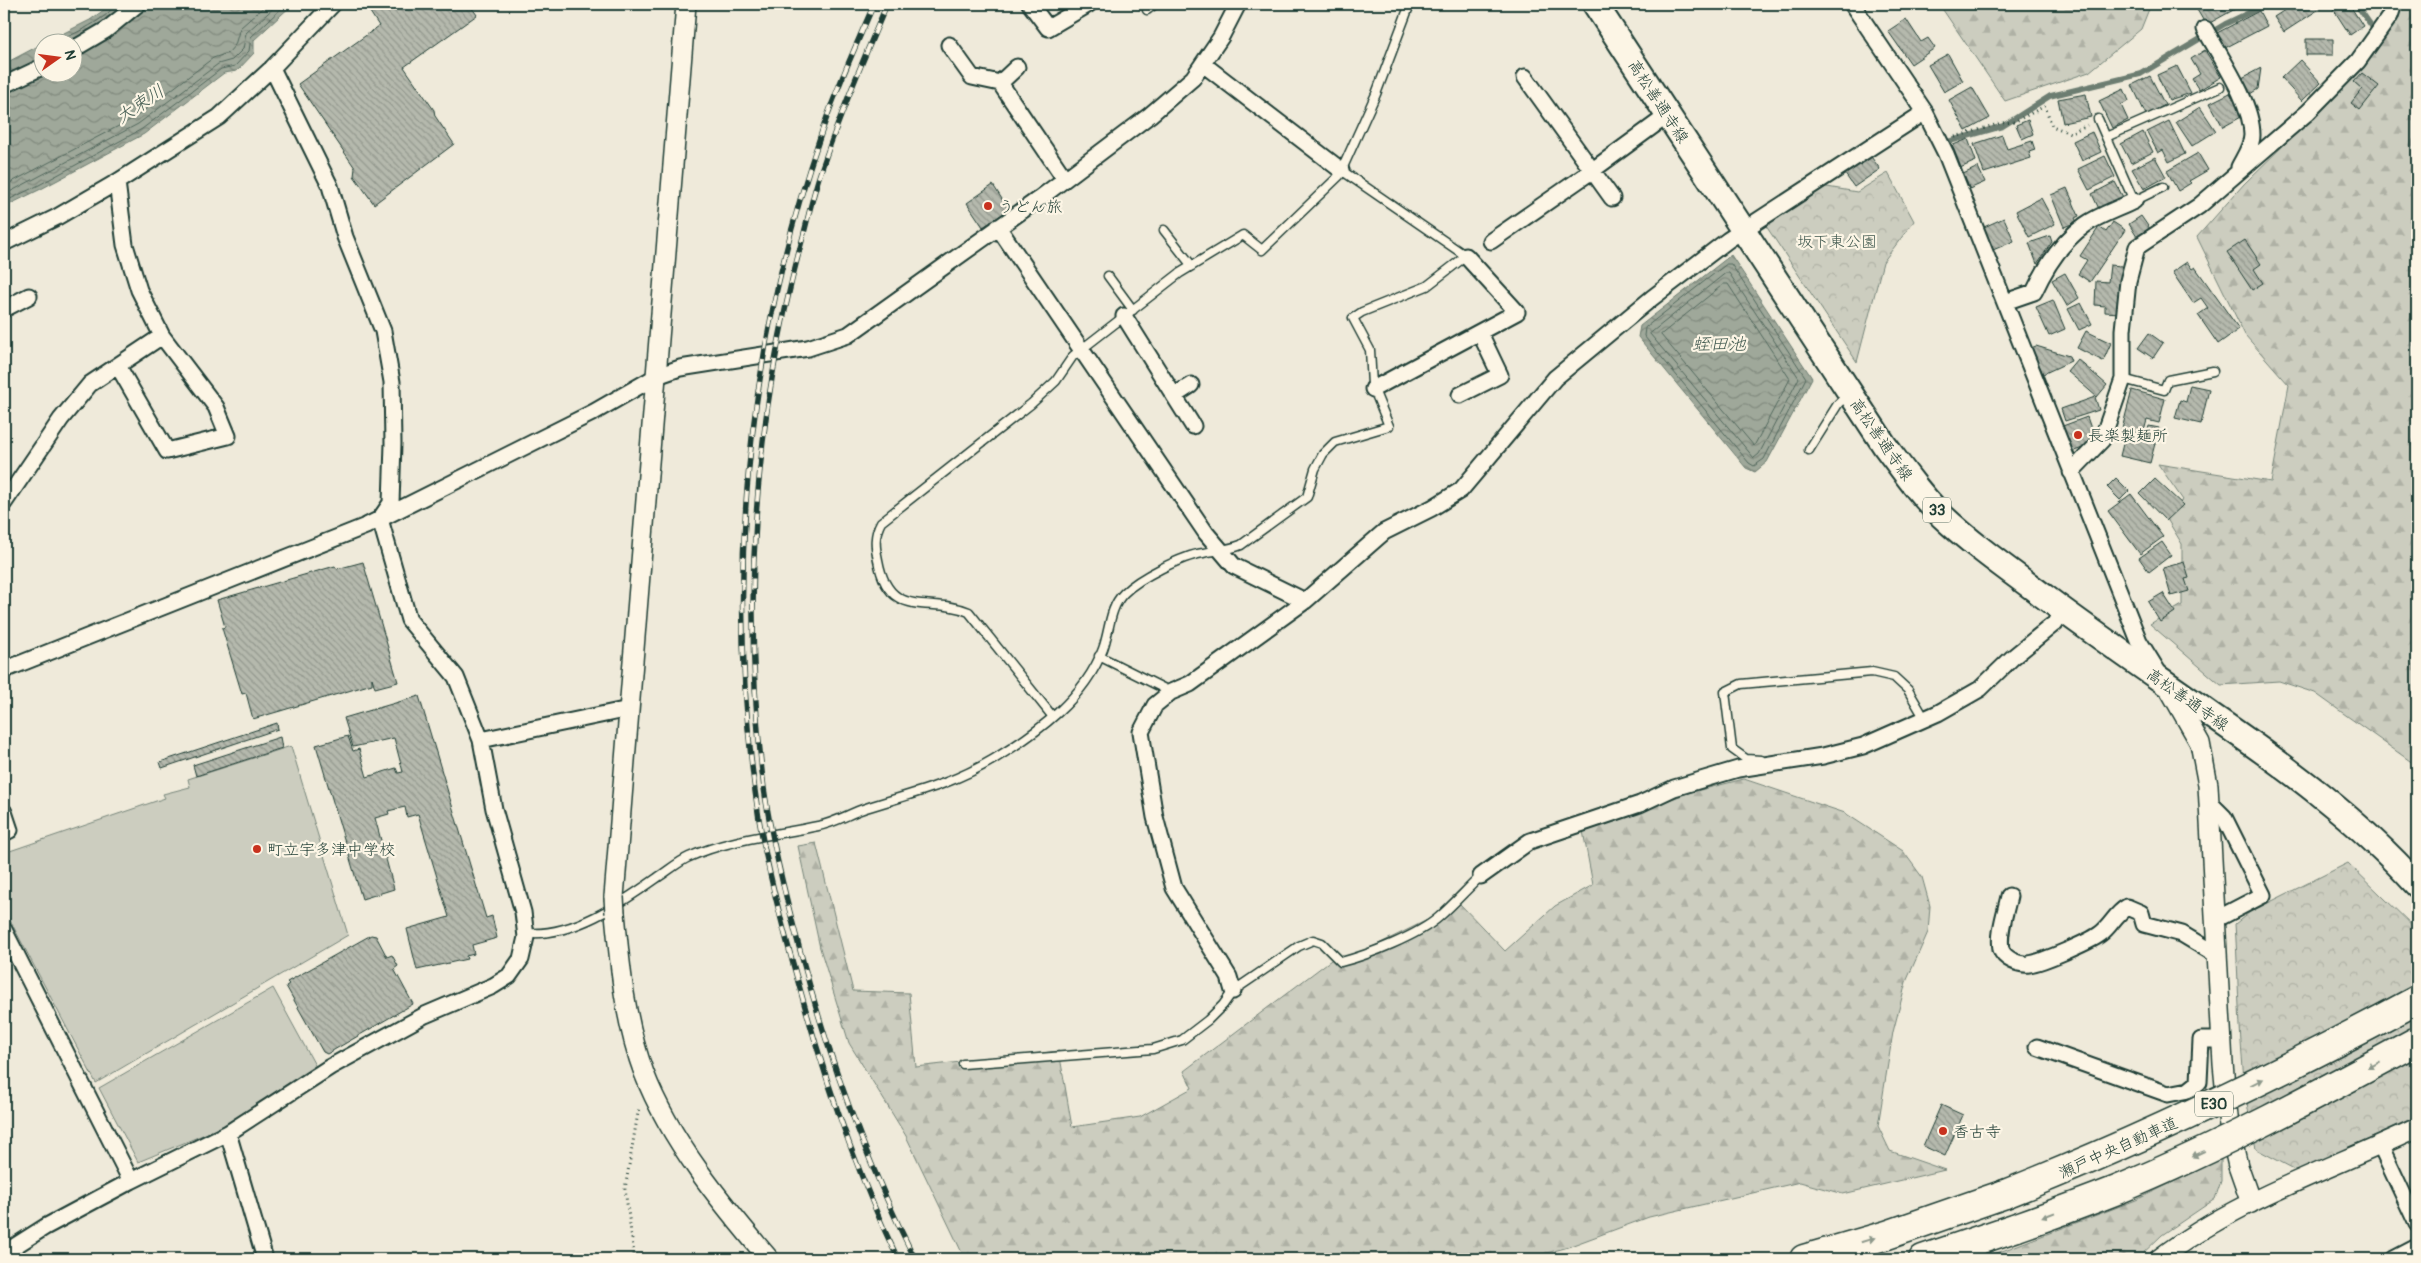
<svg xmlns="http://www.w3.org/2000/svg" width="2421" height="1263" viewBox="0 0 2421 1263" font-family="Pangolin,'Klee One',sans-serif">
<defs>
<pattern id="forest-firs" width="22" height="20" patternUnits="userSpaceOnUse" patternTransform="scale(1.25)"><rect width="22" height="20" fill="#cccdbf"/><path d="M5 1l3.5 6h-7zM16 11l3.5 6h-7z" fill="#afb1a5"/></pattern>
<pattern id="park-crowns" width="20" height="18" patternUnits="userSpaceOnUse" patternTransform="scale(1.25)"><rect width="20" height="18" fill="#cccdbf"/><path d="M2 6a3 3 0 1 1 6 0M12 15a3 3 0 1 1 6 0" fill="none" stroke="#afb1a5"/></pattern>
<pattern id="water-waves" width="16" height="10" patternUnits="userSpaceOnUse" patternTransform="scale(1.25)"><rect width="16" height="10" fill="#9fa89a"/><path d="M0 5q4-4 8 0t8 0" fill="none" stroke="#818a7e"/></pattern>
<pattern id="building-back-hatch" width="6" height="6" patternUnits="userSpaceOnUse" patternTransform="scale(1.25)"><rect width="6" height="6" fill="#b5b9ad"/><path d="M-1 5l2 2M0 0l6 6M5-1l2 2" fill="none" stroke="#93988e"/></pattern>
</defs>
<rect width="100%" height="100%" fill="#efeada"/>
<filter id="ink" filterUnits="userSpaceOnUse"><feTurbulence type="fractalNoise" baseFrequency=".02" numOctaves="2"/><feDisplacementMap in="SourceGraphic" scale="10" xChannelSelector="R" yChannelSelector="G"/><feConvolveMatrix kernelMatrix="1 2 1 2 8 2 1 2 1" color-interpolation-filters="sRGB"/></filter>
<g filter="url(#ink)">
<path fill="url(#forest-firs)" stroke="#76857a" d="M 1939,4 L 2151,4 L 2141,29 L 2089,72 L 2005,101 Z
M 2400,4 L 2417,4 L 2417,766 L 2315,693 L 2279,681 L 2221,685 L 2150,624 L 2182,605 L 2182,544 L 2164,514 L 2183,500 L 2158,464 L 2271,482 L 2289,385 L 2245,335 L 2197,237 L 2244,184 L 2347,83 Z
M 1744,779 L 1845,813 L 1903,851 L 1922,877 L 1930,906 L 1928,932 L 1906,982 L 1893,1032 L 1878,1126 L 1890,1151 L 1945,1170 L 1843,1194 L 1800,1182 L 1649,1217 L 1565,1248 L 1524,1259 L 965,1259 L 906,1136 L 849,1043 L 820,948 L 798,846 L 816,843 L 853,991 L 909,993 L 916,1067 L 1059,1051 L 1072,1127 L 1140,1117 L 1192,1088 L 1184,1071 L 1335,957 L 1352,957 L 1460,904 L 1505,951 L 1555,906 L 1593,885 L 1583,831 L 1688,793 Z
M 2221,1159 L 2221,1181 L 2215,1199 L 2162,1235 L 2137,1259 L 1981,1259 L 2136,1200 Z"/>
<path fill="url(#park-crowns)" stroke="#76857a" d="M 1888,173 L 1914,221 L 1883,262 L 1857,362 L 1766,226 L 1821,186 L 1857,192 Z
M 2348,863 L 2417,930 L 2417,1116 L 2298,1171 L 2256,1149 C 2238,1076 2240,998 2235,924 L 2250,912 Z"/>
<path fill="#cccdbf" stroke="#76857a" d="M 291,746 L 348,935 L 96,1083 L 4,909 L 4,853 L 165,798 L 163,794 L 190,787 L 188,779 Z
M 273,988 L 316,1067 L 222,1127 L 138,1162 L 99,1088 Z"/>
<path fill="url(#water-waves)" stroke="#6c7d71" d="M 112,4 L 293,4 L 254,40 L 254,53 L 237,71 L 224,73 L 144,134 L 41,189 L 4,207 L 4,64 L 42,44 L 42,72 L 72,72 L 72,42 L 46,42 L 90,20 Z
M 1731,255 L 1812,378 L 1767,462 L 1755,472 L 1746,468 L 1638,337 L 1640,326 Z"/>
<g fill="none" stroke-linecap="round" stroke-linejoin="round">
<path stroke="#52685d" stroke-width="1" d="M 57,42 C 69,36 113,17 114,4
M 4,186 L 134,118 L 213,58 L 228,53 L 235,45 L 240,28 L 267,4
M 4,195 L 138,124 L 218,64 L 232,60 L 243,49 L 246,33 L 278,4
M 4,202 L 39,185 L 142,129 L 221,69 L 235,66 L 249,51 L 251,37 L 286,4
M 1727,264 L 1731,264 L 1806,378 L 1764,459 L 1754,466 L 1749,463 L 1644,336 L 1645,328 Z
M 1726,273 L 1729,273 L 1799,378 L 1759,454 L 1754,458 L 1650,334 Z
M 1724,284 L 1728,284 L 1790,379 L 1754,446 L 1661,335 Z"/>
<path stroke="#6c7d71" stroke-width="5.5" d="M 2356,4 L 2373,28
M 1947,142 L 2003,126 L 2050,96 L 2141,74 L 2225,24 L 2267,4"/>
</g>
<path fill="url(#building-back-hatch)" stroke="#1f3d34" d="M 382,4 L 469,4 L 477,15 L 404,67 L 434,110 L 435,116 L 454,144 L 374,204 L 354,176 L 355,168 L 298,84 L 379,26 L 370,12 Z
M 2204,4 L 2234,4 L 2237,8 L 2206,25 L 2196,8 Z
M 2294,4 L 2327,4 L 2284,32 L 2274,17 Z
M 2330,4 L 2349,4 L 2363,26 L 2350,35 Z
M 2259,11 L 2267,26 L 2225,48 L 2217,33 Z
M 1906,19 L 1921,42 L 1928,38 L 1935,48 L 1911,64 L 1888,31 Z
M 2306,39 L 2333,39 L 2333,55 L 2306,55 Z
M 2205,50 L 2221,77 L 2199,90 L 2192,79 L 2200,74 L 2191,59 Z
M 1948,54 L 1963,81 L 1944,92 L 1928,65 Z
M 2300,60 L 2321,83 L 2302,101 L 2281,78 Z
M 2177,66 L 2191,93 L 2169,100 L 2157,75 Z
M 2261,68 L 2258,89 L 2250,94 L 2242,78 Z
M 2362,73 L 2379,86 L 2360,110 L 2351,103 L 2362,89 L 2354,82 Z
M 2150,76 L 2165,105 L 2146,115 L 2132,85 Z
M 1972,87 L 1990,118 L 1966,131 L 1949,100 Z
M 2124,89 L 2129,101 L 2121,105 L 2128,120 L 2112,128 L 2099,101 Z
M 2230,93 L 2243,116 L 2223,127 L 2210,103 Z
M 2086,94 L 2091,117 L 2063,123 L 2058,99 Z
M 2200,107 L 2216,131 L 2192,146 L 2176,122 Z
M 2028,120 L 2033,134 L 2022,139 L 2016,125 Z
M 2169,121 L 2185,154 L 2169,162 L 2163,150 L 2158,153 L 2147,132 Z
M 2092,132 L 2101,152 L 2082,161 L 2073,141 Z
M 2143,132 L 2153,152 L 2131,163 L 2121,144 Z
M 2002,135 L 2007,149 L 2032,141 L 2035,150 L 2029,152 L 2031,158 L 1984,173 L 1974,144 Z
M 1968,139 L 1976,161 L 1960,168 L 1951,146 Z
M 1866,150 L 1880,169 L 1854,187 L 1840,167 Z
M 2198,153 L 2208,170 L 2189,181 L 2191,183 L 2178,191 L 2167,171 Z
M 2105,156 L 2115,177 L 2089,190 L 2078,169 Z
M 2155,157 L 2166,177 L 2144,189 L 2132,169 Z
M 1978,167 L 1985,182 L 1967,190 L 1961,175 Z
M 2115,182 L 2124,199 L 2100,211 L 2092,194 Z
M 993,185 L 1009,210 L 983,227 L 967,203 Z
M 2067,188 L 2079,216 L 2075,218 L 2077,222 L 2064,227 L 2051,195 Z
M 2041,198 L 2055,224 L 2029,237 L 2016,211 Z
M 2141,216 L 2150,229 L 2137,237 L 2129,224 Z
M 2004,218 L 2014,241 L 1993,250 L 1984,227 Z
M 2113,222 L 2125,230 L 2090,282 L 2078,274 L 2087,260 L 2080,256 L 2099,227 L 2106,232 Z
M 2050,236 L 2052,242 L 2037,264 L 2029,243 Z
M 2245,240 L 2261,264 L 2254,269 L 2263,283 L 2252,290 L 2227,252 Z
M 2187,262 L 2192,269 L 2195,267 L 2239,329 L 2218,344 L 2198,315 L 2208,308 L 2201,298 L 2193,303 L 2172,272 Z
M 2110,265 L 2122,266 L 2119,313 L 2105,312 L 2105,306 L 2095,305 L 2096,281 L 2108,282 Z
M 2065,273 L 2079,298 L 2067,306 L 2052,280 Z
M 2053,300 L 2065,329 L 2049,336 L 2036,307 Z
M 2081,303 L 2092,324 L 2079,330 L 2068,309 Z
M 2086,331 L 2111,343 L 2103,361 L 2077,348 Z
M 2149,333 L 2163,343 L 2153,358 L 2138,348 Z
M 2036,346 L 2069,356 L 2071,361 L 2043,374 L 2031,348 Z
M 2077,359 L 2107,385 L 2097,397 L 2067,371 Z
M 2190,385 L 2209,389 L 2201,424 L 2175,418 L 2180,400 L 2186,402 Z
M 2132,390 L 2165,399 L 2159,423 L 2147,420 L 2143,435 L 2122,429 Z
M 2095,397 L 2099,410 L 2065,421 L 2061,409 Z
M 2087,417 L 2096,443 L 2069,453 L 2060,427 Z
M 2149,426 L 2159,428 L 2150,463 L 2120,456 L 2125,436 L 2145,441 Z
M 2116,478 L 2129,491 L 2120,500 L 2107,487 Z
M 2155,479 L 2183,505 L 2166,521 L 2140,494 Z
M 2131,494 L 2163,537 L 2140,554 L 2108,511 Z
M 2162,542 L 2171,555 L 2149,572 L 2139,558 Z
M 363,562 L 398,682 L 375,688 L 372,678 L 372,684 L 253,719 L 246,693 L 242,694 L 222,628 L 225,627 L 217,600 L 335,566 L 337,569 Z
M 2184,562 L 2189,578 L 2185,579 L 2189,591 L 2171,596 L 2163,568 Z
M 2163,593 L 2175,612 L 2160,622 L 2148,602 Z
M 419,696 L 486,918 L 492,916 L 497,938 L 472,945 L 474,954 L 466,956 L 467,959 L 417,970 L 407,929 L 449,917 L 418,814 L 407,817 L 405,807 L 388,811 L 389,814 L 375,818 L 394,889 L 362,899 L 316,745 L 348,736 L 353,751 L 359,749 L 367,777 L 396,768 L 398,773 L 403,772 L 394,738 L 353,747 L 344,718 Z
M 277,723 L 278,729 L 162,768 L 160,762 Z
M 280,737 L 282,748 L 196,776 L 193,765 Z
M 371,935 L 376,936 L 387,957 L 392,955 L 398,966 L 394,969 L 413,1004 L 327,1054 L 323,1052 L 286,986 L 289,984 L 287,982 Z
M 1941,1105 L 1963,1115 L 1945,1156 L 1923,1146 Z"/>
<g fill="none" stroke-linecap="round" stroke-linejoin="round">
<defs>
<path id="service" d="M 1147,10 L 1155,4
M 2098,119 L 2134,201 L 2163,187
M 2106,137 L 2220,87
M 1164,230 L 1192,266
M 1108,276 L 1133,310
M 2123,379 L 2164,390 L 2168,380 L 2213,371
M 1809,450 L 1838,404 L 1848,394
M 1099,656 L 1171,692
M 1053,717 L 969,612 C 930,595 889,622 878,560 C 875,546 874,535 881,522 L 1031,404 L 1056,381 L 1073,356 L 1180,273 L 1243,235 L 1262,250 L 1339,176 L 1376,94 L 1410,4
M 1761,760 L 1746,759 L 1732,749 L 1725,692 L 1741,684 L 1872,672 L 1894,677 L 1908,690 L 1925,719
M 526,933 C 573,937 620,904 657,878 C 668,871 678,862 689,857 C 729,839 776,835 818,826 C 835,823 850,813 866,808 C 913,793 951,785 994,759 C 1037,733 1085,698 1103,649 C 1110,630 1109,608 1124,593 C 1139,578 1182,556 1203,553 C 1217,550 1228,550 1241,545 L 1307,497 L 1315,469 L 1323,454 L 1335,442 L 1389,426 L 1372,385 L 1370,350 L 1353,318 L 1362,312 L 1427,286 L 1466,256 L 1341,170
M 963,1064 L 1153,1049 L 1182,1040 L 1208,1020 L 1223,1005 L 1233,991 L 1299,946 L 1313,940 L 1322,943 L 1341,962 C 1368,955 1419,935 1439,917 C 1454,904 1467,889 1481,876"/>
<path id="minor" d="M 1030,4 L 1048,28 L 1089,4
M 1852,4 L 1925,112 L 1946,154 L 2139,641 L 2160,675
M 2205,29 C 2220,57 2252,102 2252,135 C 2252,146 2244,157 2239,167
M 949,45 L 972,77 L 1000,83
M 72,50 L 106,30 L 138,4
M 1203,64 L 1341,170
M 1017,67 L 1000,83 L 1065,179
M 1525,77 L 1612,198
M 4,85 L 42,67
M 998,227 L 1206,533 L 1234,566 L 1305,601
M 1491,241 L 1586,175 L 1668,115
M 4,243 L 57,217 L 117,182 L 219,117 L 272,68 L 333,4
M 2005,302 L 2034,292 C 2046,266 2061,242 2085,225 C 2099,215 2118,209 2134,201
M 4,309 L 29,296
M 1124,316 L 1193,426
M 118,366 L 167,451 L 228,436 L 216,407 L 162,336
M 1373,389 L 1517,312 L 1466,256
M 1460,395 L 1500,375 L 1480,333
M 1174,396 L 1191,385
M 2071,472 L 2102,440 L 2123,379 L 2123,330 L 2128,281 L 2137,247 L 2199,206 L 2308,112 L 2358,61 L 2390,16 L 2394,4
M 4,503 L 61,419 L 90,384 L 162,336 L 139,290 L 125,245 L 117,182
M 4,670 L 366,526 L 594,412 L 657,376 L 680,368 L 808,348 L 848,335 L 1040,198 L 1150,115 L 1193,78 L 1221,37 L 1238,4
M 481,740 L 629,709
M 2209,802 L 2224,817 L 2263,895 L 2215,920
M 4,812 L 10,830 L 4,833
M 1481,876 L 1530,841 L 1640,804 L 1674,788 L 1738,769 L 1823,756 L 1863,746 L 1938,713 L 1980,689 L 2012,658 L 2055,623 L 2062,609
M 2009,896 C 2006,911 1998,932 2001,949 C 2004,959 2019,965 2029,964 C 2043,962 2089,942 2100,934 C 2111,926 2115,914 2127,907 L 2141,913 L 2144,924 L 2182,934 L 2217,955
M 4,930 L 131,1181
M 1233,991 L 1229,977 L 1174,888 L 1155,817 L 1141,732 L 1155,705 L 1171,692 L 1190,684 L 1305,601 L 1384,532 L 1432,508 L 1461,490 L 1555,378 L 1652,298 L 1728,240 L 1925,112
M 2037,1047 L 2168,1094 L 2189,1090 L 2199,1082 L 2201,1040 L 2222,1040
M 228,1133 L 265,1259
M 2380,1145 L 2417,1224
M 4,1253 L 45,1227 L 131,1181 L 228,1133 L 330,1067 L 425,1015 L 493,986 L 509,976 L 521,959 L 526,937 L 523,912 L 494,809 L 481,740 L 456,677 L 409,620 L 380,519 L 391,503 L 393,444 L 392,382 L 383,331 L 345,237 L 330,186 L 272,68
M 2394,1259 L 2417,1247"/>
<path id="tertiary" d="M 2167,685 L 2200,743 L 2208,785 L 2223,1064 L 2229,1127 L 2238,1166 L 2251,1203
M 614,897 L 686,4
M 615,913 C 620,967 625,1022 644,1073 C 670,1141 723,1205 769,1259
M 2159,1259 C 2235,1200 2331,1169 2417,1128"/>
<path id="primary" d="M 1595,4 L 1885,446 C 1903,470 1920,495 1942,516 C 1974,546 2010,571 2045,597 C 2100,638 2156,676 2211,715 C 2285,766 2357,818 2417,885"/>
<path id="motorway" d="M 1804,1259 L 1887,1235 L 2005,1194
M 1923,1259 L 2017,1227"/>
</defs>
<use href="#service" stroke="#1f3d34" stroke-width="11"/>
<use href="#minor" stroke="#1f3d34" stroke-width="19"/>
<use href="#tertiary" stroke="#1f3d34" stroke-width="22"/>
<use href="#primary" stroke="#1f3d34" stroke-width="28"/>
<use href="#motorway" stroke="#1f3d34" stroke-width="31"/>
<path stroke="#1f3d34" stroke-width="3" stroke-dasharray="1 4" stroke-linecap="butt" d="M 1955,137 L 2001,123 L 2014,122 L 2045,106 L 2052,126 L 2070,133 L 2087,125
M 633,1259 L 634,1254 L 625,1189 L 639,1107"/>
<use href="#service" stroke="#fcf5e5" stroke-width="8"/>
<use href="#minor" stroke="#fcf5e5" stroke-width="15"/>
<use href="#tertiary" stroke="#fcf5e5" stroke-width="19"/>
<use href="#primary" stroke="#fcf5e5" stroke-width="24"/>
<use href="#motorway" stroke="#fcf5e5" stroke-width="28"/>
<defs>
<path id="rail" d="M 874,4 C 855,48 835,91 820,137 C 745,355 724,591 759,819 C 768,873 782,925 797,978 C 823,1074 855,1170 898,1259
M 887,4 C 864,58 841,112 822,168 C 814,190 809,214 803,237 C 754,415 741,604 764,788 C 772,844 786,899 801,954 C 829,1059 866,1161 915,1259"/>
</defs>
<use href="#rail" stroke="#1f3d34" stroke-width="5.5"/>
<use href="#rail" stroke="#fcf5e5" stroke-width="4" stroke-dasharray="11" stroke-linecap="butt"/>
<defs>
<path id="tertiary-bridge" d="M 614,897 L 615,913"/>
<path id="motorway-bridge" d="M 2005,1194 C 2147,1138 2283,1072 2417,1000
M 2017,1227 C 2051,1215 2084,1203 2117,1190 C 2221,1147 2319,1094 2417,1041"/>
</defs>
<use href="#tertiary-bridge" stroke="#1f3d34" stroke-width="22" stroke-linecap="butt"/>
<use href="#motorway-bridge" stroke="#1f3d34" stroke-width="31" stroke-linecap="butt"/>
<use href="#tertiary-bridge" stroke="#fcf5e5" stroke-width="19"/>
<use href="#motorway-bridge" stroke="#fcf5e5" stroke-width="28"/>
</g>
<defs><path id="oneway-solid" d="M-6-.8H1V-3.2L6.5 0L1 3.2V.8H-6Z" transform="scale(1.25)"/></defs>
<g fill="#8e998c">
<use href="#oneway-solid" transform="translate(2374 1065) rotate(151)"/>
<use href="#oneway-solid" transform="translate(2257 1082) rotate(-26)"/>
<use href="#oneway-solid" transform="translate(2198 1154) rotate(156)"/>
<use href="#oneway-solid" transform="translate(2048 1215) rotate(159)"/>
<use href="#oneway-solid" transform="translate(1868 1240) rotate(-17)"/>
</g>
</g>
<g fill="#c8321e" stroke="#fcf5e5" stroke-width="2">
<circle cx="988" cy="206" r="5"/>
<circle cx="2078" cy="435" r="5"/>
<circle cx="257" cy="849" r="5"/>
<circle cx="1943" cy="1131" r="5"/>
</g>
<g text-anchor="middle" stroke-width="4.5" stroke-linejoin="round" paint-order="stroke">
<g fill="#fcf5e5" stroke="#617469" stroke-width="1">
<rect x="1923" y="497.5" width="28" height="25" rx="4"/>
<rect x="2195" y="1091.5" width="38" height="25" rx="4"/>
</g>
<g font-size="15" font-weight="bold" fill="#1f3d34">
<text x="1937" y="515">33</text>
<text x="2214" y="1109">E30</text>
</g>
<g font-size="16" fill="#1f3d34" stroke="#fcf5e5">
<text transform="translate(1659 101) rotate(57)" y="6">高松善通寺線</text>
<text transform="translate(1882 439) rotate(55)" y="6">高松善通寺線</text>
<text transform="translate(2188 699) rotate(35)" y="6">高松善通寺線</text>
<text transform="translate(2118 1147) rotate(-24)" y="6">瀬戸中央自動車道</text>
</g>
<g font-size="16" fill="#1f3d34" stroke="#fcf5e5" text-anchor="start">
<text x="998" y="212">うどん旅</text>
<text x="2088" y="441">長楽製麺所</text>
<text x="267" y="855">町立宇多津中学校</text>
<text x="1953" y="1137">香古寺</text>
</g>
<g font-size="16" fill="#425a50" stroke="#fcf5e5">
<text x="1837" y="247">坂下東公園</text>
</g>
<g font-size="18" font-style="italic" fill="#455d53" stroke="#fcf5e5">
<text transform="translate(140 104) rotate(-34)" y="6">大束川</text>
<text x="1719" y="350">蛭田池</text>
</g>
</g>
<rect width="2421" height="1263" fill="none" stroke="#fcf5e5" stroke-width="20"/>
<rect x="10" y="10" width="2401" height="1243" fill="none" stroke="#1f3d34" stroke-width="2" filter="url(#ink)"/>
<g transform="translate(58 58) rotate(76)"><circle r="24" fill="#fcf5e5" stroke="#a4ab9e"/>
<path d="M0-4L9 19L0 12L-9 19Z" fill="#c8321e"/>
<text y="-8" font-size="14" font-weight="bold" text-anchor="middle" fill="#1f3d34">N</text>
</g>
</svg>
